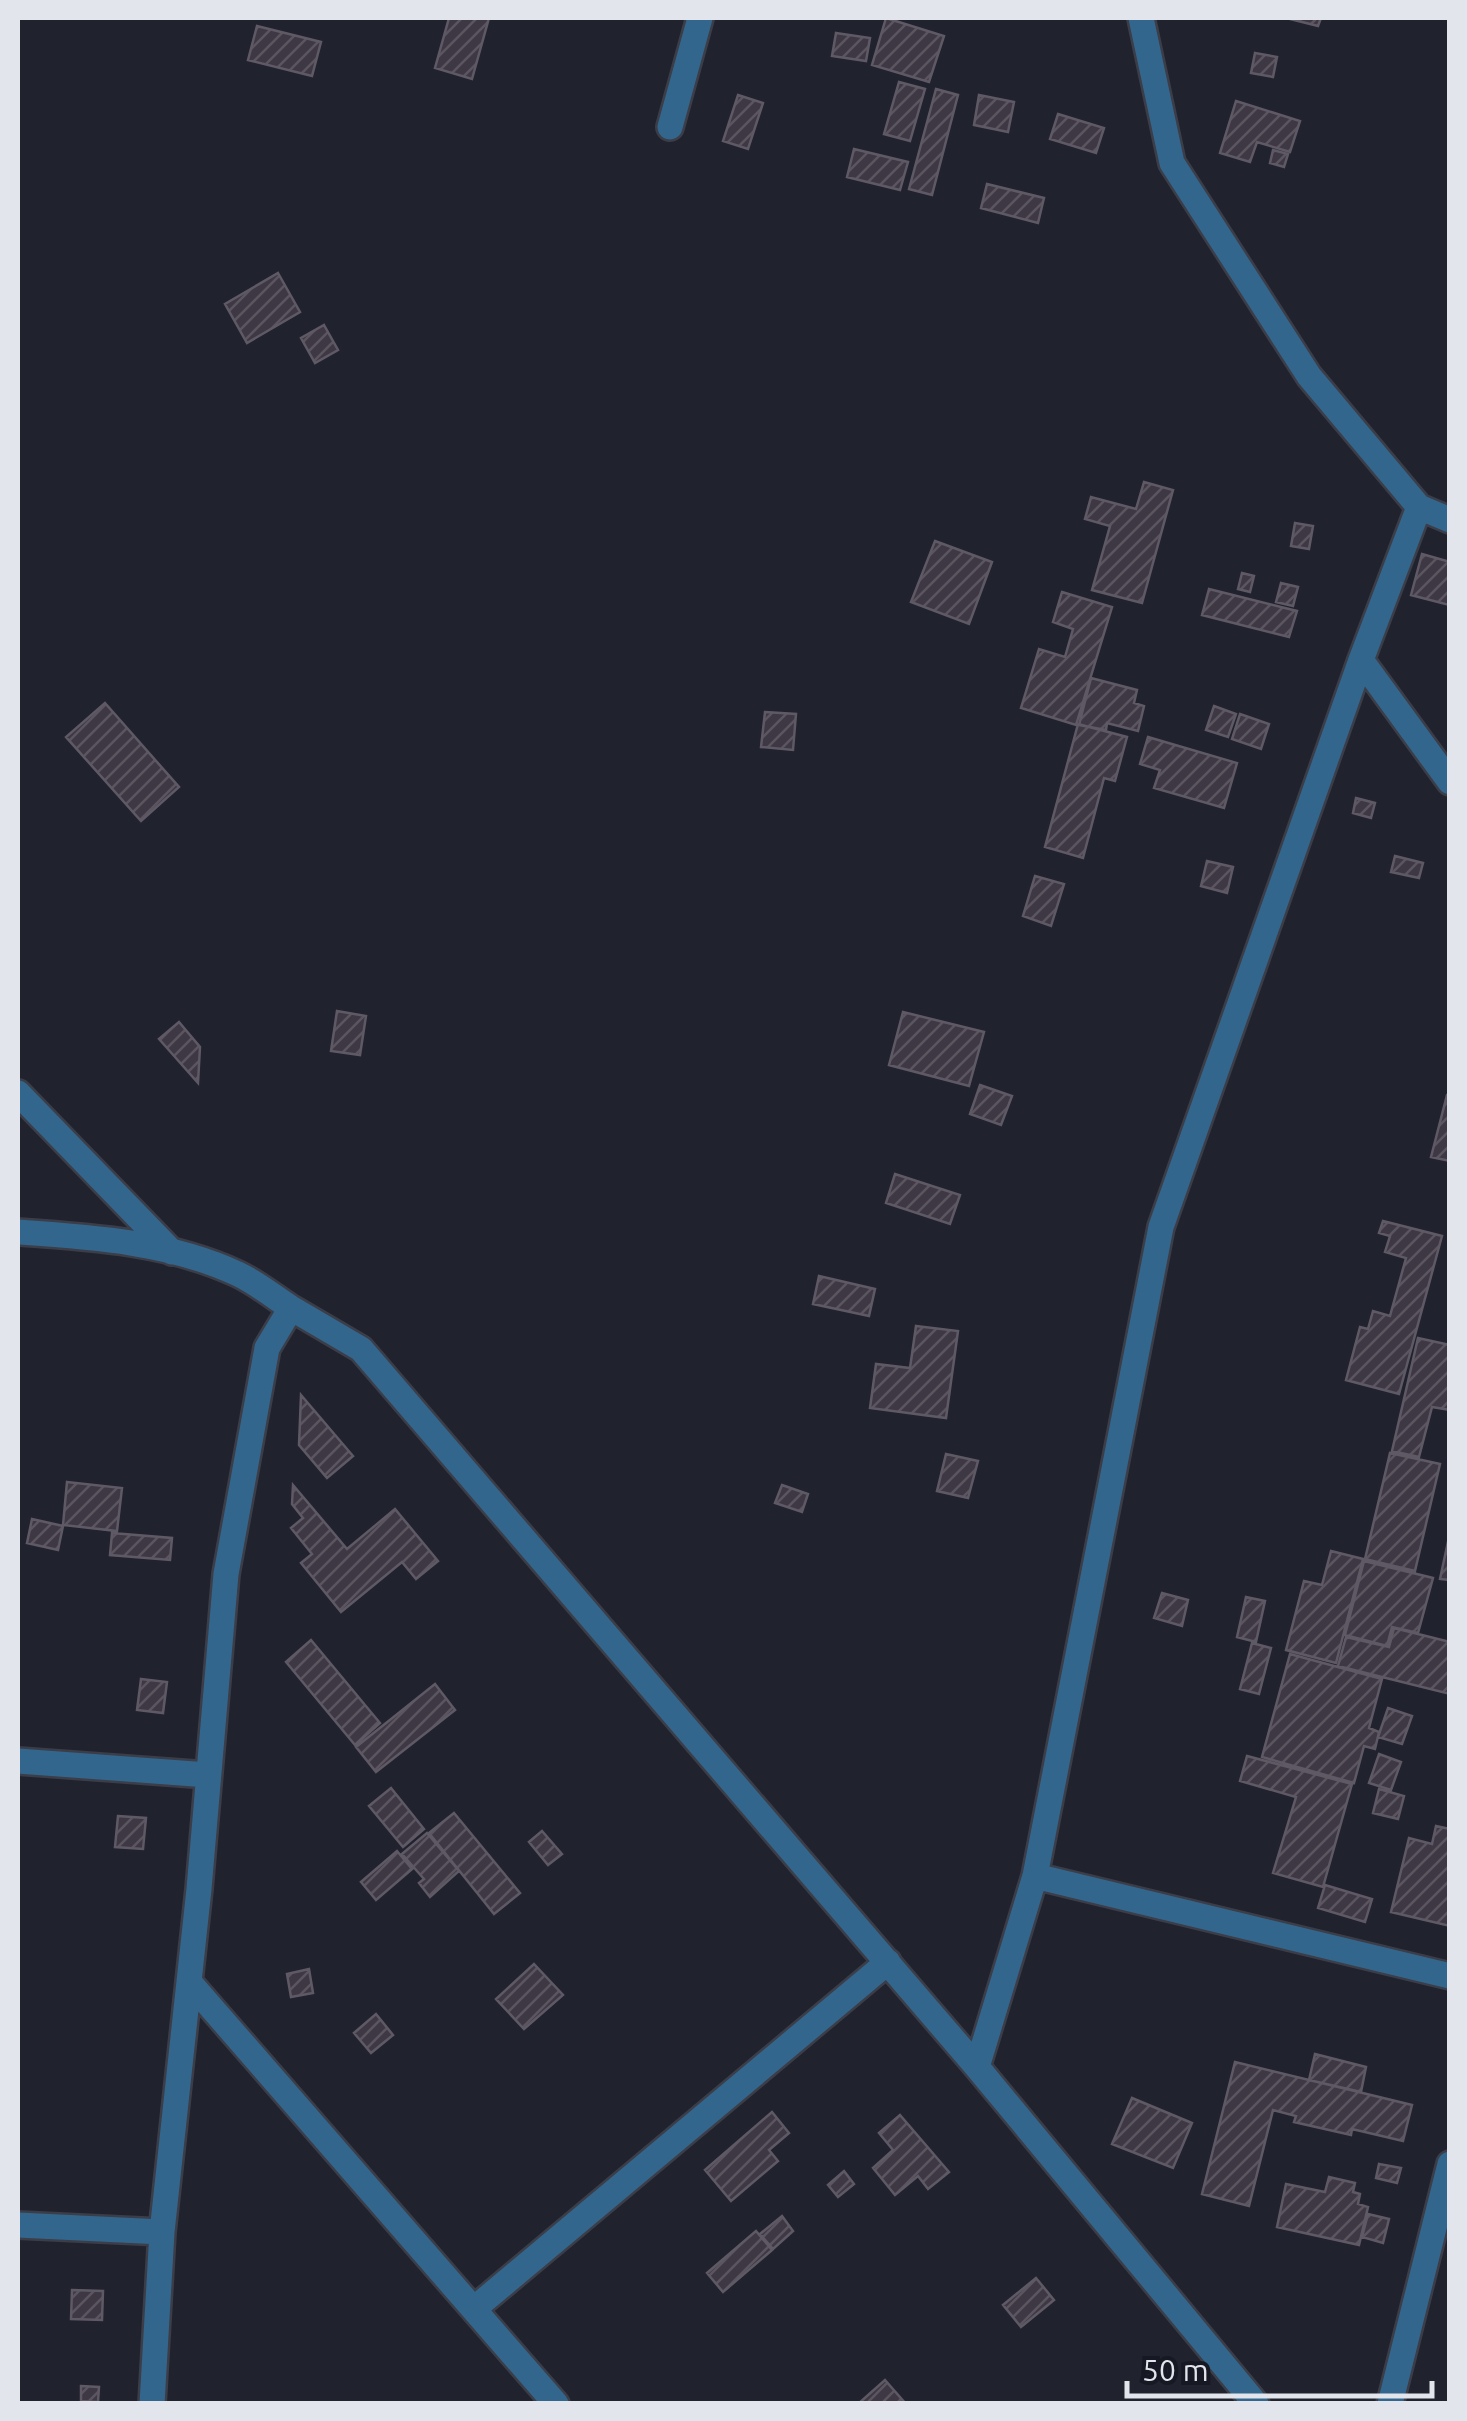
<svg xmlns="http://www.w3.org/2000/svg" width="1467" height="2421" viewBox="0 0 1467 2421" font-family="Ubuntu,sans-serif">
<defs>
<pattern id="building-hatch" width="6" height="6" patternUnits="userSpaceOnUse" patternTransform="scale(2.5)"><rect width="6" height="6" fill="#3e3844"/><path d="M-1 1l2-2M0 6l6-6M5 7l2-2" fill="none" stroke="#5a555f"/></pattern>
</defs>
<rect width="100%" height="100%" fill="#20222d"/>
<path fill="url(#building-hatch)" stroke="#5f5965" stroke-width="2.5" d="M 449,18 L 489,18 L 472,79 L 435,68 Z
M 886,18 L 944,36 L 929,82 L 872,65 Z
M 1286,18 L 1321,18 L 1318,26 Z
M 257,26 L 321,42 L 312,76 L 248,60 Z
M 836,33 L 870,38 L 866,61 L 832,56 Z
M 1255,53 L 1277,57 L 1273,77 L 1251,73 Z
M 899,82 L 925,89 L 910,141 L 884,134 Z
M 936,89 L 958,95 L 932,195 L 909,189 Z
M 738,95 L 763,103 L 748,149 L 723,141 Z
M 979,95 L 1014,102 L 1008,132 L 974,125 Z
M 1236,101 L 1300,121 L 1290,152 L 1257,142 L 1250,162 L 1220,153 Z
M 1058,114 L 1104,128 L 1096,153 L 1050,139 Z
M 854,149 L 908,162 L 900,190 L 847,177 Z
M 1273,150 L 1288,154 L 1284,167 L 1270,163 Z
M 987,184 L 1044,198 L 1038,223 L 981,208 Z
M 278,273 L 300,312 L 247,343 L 225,304 Z
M 324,325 L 338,350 L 315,363 L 301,338 Z
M 1144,482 L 1173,490 L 1142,603 L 1092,590 L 1110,526 L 1085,519 L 1091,497 L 1136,509 Z
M 1295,523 L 1313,526 L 1309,549 L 1291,546 Z
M 935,541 L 992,562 L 969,624 L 911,602 Z
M 1422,554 L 1450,562 L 1449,605 L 1411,595 Z
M 1242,573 L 1254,576 L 1250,592 L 1238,589 Z
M 1281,583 L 1298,587 L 1293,606 L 1276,602 Z
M 1209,589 L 1297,611 L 1289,637 L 1202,615 Z
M 1062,592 L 1112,607 L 1076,725 L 1021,708 L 1039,649 L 1065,657 L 1073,629 L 1053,622 Z
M 1091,678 L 1137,690 L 1134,703 L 1144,706 L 1138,731 L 1107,723 L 1106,730 L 1079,725 Z
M 105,703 L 179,787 L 141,821 L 66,737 Z
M 1214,706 L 1236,714 L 1228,737 L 1206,730 Z
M 765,712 L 796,714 L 793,750 L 761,747 Z
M 1240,714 L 1269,724 L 1261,749 L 1232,739 Z
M 1078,724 L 1127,737 L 1115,781 L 1104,778 L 1083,858 L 1045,847 Z
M 1148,737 L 1237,763 L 1224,808 L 1154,788 L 1160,770 L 1140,764 Z
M 1356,798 L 1375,803 L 1371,818 L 1353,813 Z
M 1395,856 L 1423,863 L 1419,878 L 1391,872 Z
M 1207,861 L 1233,867 L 1227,893 L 1201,886 Z
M 1035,876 L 1064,884 L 1051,926 L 1023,916 Z
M 337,1011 L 366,1016 L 360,1055 L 331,1051 Z
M 903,1012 L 984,1032 L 969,1086 L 889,1065 Z
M 179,1022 L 200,1047 L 198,1083 L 159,1039 Z
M 980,1085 L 1012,1096 L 1001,1125 L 970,1114 Z
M 1447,1095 L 1450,1095 L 1450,1161 L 1431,1157 Z
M 895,1174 L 960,1195 L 950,1224 L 886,1203 Z
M 1383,1221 L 1442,1236 L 1399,1394 L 1346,1380 L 1360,1327 L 1368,1329 L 1373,1311 L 1390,1316 L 1406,1258 L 1385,1252 L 1390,1236 L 1379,1233 Z
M 819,1276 L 875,1289 L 869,1316 L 813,1304 Z
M 916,1326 L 958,1331 L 946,1418 L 870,1408 L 876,1364 L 910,1368 Z
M 1418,1338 L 1450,1345 L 1450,1410 L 1432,1407 L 1419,1457 L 1392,1451 Z
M 301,1395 L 353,1456 L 327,1478 L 299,1445 Z
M 1390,1453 L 1440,1464 L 1415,1571 L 1365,1559 Z
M 946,1454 L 978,1461 L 968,1498 L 937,1491 Z
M 67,1482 L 122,1488 L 117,1531 L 63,1525 Z
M 293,1485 L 347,1549 L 395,1509 L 438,1561 L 416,1579 L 402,1562 L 341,1612 L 301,1563 L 312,1554 L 291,1528 L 303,1518 L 292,1504 Z
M 782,1485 L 808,1494 L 802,1512 L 775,1503 Z
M 32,1519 L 63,1526 L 58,1550 L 27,1543 Z
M 112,1533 L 172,1538 L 170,1560 L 110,1555 Z
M 1449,1537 L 1450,1537 L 1450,1580 L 1440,1579 Z
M 1331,1551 L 1363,1559 L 1336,1663 L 1286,1650 L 1304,1581 L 1322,1585 Z
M 1364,1561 L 1433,1578 L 1418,1633 L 1392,1627 L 1387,1646 L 1345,1635 Z
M 1162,1593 L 1188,1600 L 1182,1626 L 1154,1618 Z
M 1246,1597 L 1265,1601 L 1256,1642 L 1237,1637 Z
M 1394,1628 L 1450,1642 L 1450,1694 L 1338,1666 L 1346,1637 L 1389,1647 Z
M 311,1640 L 380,1723 L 355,1745 L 286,1662 Z
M 1252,1643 L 1271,1648 L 1259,1694 L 1240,1689 Z
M 1290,1654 L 1382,1679 L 1369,1728 L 1379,1732 L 1375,1749 L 1364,1746 L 1354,1783 L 1262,1757 Z
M 141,1679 L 167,1682 L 163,1713 L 137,1710 Z
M 435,1684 L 455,1710 L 376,1772 L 356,1747 Z
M 1388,1708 L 1412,1716 L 1402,1744 L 1378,1737 Z
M 1379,1754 L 1401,1762 L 1391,1790 L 1369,1783 Z
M 1247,1756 L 1352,1784 L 1323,1887 L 1273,1873 L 1296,1797 L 1240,1781 Z
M 391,1788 L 424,1829 L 403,1847 L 369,1806 Z
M 1379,1789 L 1404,1796 L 1398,1819 L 1373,1813 Z
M 454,1813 L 520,1893 L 494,1914 L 429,1833 Z
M 118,1816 L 146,1818 L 143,1849 L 115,1847 Z
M 1436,1826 L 1450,1829 L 1450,1926 L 1391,1912 L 1409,1838 L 1432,1844 Z
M 542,1831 L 562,1854 L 548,1865 L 529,1842 Z
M 427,1833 L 459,1871 L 430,1897 L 419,1883 L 424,1879 L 402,1854 Z
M 397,1851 L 412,1869 L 376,1900 L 361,1882 Z
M 1325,1885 L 1372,1899 L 1365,1922 L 1318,1908 Z
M 534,1964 L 563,1995 L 524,2029 L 496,1999 Z
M 309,1969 L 313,1993 L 291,1997 L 287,1974 Z
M 376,2014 L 393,2035 L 371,2053 L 354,2033 Z
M 1315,2054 L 1366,2067 L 1361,2092 L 1309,2080 Z
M 1235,2062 L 1412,2105 L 1403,2141 L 1352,2129 L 1351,2135 L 1294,2122 L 1296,2116 L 1273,2110 L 1249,2206 L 1202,2194 Z
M 1132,2098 L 1192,2123 L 1173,2168 L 1112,2144 Z
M 772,2112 L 789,2133 L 769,2150 L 778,2161 L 731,2201 L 705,2170 Z
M 900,2115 L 949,2172 L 928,2189 L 918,2176 L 895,2195 L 873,2168 L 893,2150 L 879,2133 Z
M 1379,2164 L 1401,2168 L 1397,2183 L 1376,2178 Z
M 844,2171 L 854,2184 L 838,2197 L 828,2185 Z
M 1329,2177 L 1355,2183 L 1353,2192 L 1360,2194 L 1358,2204 L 1368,2207 L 1359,2245 L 1277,2227 L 1286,2184 L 1325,2192 Z
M 1368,2214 L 1389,2219 L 1383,2243 L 1362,2237 Z
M 782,2216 L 793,2231 L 773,2249 L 760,2234 Z
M 756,2231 L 772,2250 L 723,2292 L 707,2273 Z
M 1036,2278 L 1054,2300 L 1021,2327 L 1003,2305 Z
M 72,2290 L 103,2291 L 102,2320 L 71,2319 Z
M 885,2380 L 906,2404 L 858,2404 Z
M 81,2386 L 99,2387 L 98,2402 L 81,2401 Z"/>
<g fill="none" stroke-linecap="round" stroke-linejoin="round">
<defs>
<path id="minor" d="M 1141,18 L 1172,163 L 1309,376 L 1419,507 L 1450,520
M 670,127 L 700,18
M 1361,660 L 1450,782
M 18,1093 L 172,1252
M 18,1232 C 92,1237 170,1242 238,1274 C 257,1283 274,1297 291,1308
M 18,1761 L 208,1775
M 1035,1876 L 1450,1976
M 190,1983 L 556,2404
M 977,2067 L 1035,1876 L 1161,1227 L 1361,660 L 1419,507
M 18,2225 L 162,2232
M 475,2308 L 888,1962
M 152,2404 L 162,2232 L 199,1889 L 226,1574 L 267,1348 L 291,1308 L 361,1349 L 977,2067 L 1256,2404
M 1390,2404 L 1450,2164"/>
</defs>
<use href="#minor" stroke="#3b3d48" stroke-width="30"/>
<use href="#minor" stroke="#33668c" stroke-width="25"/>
</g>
<rect width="1467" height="2421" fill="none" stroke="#e3e5ec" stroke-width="40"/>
<path d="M1127 2381v15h305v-15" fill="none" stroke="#e3e5ec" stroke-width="5"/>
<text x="1142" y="2381" font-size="30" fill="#e3e5ec" stroke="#161923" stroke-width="8" paint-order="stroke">50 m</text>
</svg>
